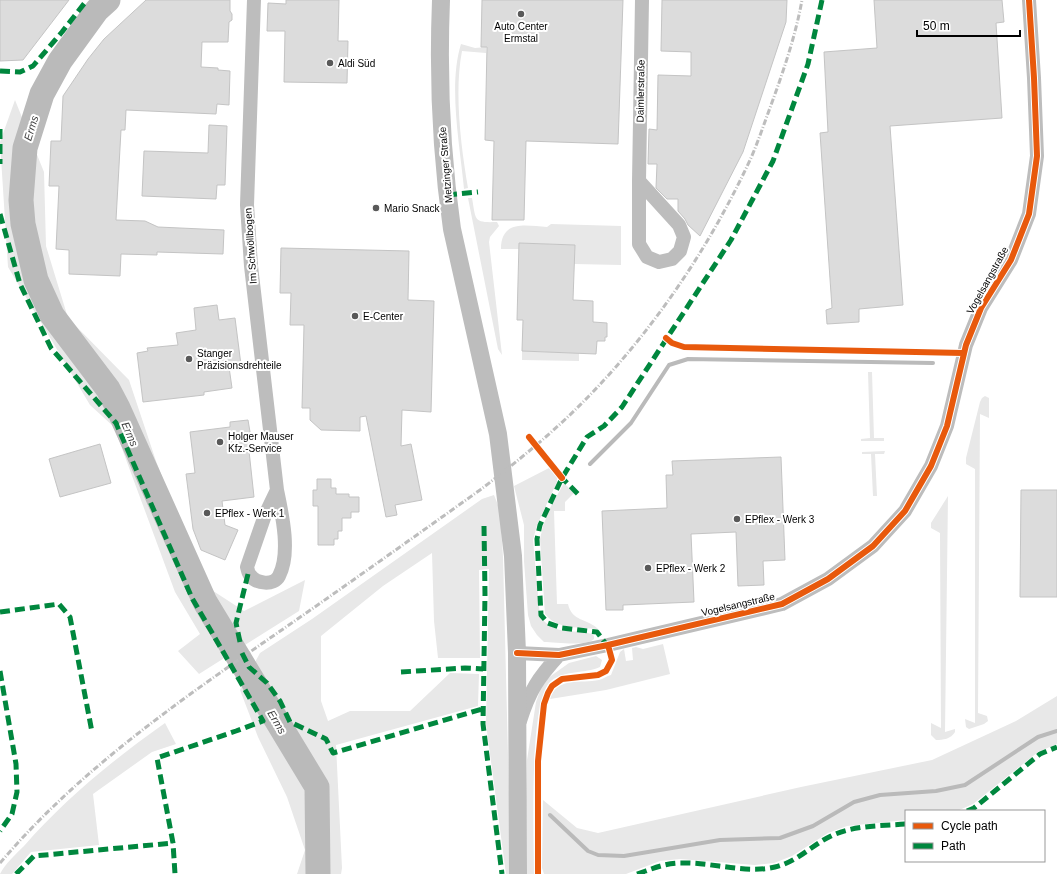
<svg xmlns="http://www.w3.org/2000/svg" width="1057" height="874" viewBox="0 0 1057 874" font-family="Arial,sans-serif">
<rect width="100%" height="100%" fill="#fff"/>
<path fill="#e8e8e8" d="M 461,44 L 475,48 L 486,47 L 486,53 L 462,51 C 454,92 461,147 468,188 L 464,189 C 460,145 448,86 461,44 Z
M 15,100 L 44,172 L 46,246 L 68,318 L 129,380 L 156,461 L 204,585 L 244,611 L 305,580 L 299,611 L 199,674 L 178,651 L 200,634 L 175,592 L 114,427 L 90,405 L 8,267 L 0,142 Z
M 468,198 L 472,198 C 476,220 473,223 497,222 L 499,226 L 490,237 L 489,242 L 502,355 L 498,349 Z
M 551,224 L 621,226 L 621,265 L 574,264 L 575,245 L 520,243 L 519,249 L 501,249 C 501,219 527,226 547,227 Z
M 522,351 L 579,353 L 579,361 L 522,360 Z
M 868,372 L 872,372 L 874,438 L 884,438 L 884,441 L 861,441 L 861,439 L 870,438 Z
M 985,396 L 989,398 L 989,418 L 980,414 L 978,713 L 987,716 L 988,721 L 984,724 L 969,729 L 966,727 L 965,719 L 975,723 L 975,469 L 966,464 L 966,458 L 980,402 L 982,398 Z
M 885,451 L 884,454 L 875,454 L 877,496 L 873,496 L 871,454 L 862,454 L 862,452 Z
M 549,468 L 557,476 L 557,482 L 537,525 L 533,540 L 540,617 C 558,637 569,628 592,634 L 594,636 L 594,639 C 586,647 555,642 544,642 L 537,635 L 531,626 L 528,615 L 524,561 L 524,525 L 514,486 Z
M 564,483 L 574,493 L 565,502 L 565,511 L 554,511 L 557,604 L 568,604 C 572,622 587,618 598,629 C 580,627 558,630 545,614 L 540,539 L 543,526 L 550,508 Z
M 494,495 L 500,510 L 503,557 L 511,874 L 506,874 L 486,724 L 489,569 L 479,570 L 480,658 L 438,658 L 434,621 L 432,553 L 383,586 L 321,636 L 321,701 L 328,721 L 350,711 L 410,711 L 450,673 L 479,674 L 478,706 L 336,745 L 342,868 L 341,874 L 297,874 L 305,850 L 287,797 L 258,737 L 240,690 L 260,653 L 312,619 L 482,499 Z
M 948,496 L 945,732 L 955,729 L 955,732 C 951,739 943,740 936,740 L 931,735 L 931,723 L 941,728 L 940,533 L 931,528 L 931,523 Z
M 663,644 L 670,674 L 606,690 L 550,699 C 557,676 581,684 599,680 C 603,679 607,676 611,675 L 620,652 L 624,649 L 626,661 L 633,660 L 632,648 L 636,647 L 643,649 Z
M 596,656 L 602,660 L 600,667 C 584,674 565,670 551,681 C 528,700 534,841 534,874 L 527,874 L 526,800 L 527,760 L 536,702 L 541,688 L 548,678 L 569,663 Z
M 1057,696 L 1057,744 L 1038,752 L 973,804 L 957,811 L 906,811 L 906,820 L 847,826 L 828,833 L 792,856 L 774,863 L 755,865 L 680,859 L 660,861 L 626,874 L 544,874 L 542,868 L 543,800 L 577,828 L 598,833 L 801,787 L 932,760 L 1016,721 Z
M 165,723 L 176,744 L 152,752 L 93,794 L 99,845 L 31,852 L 12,874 L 0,874 C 5,864 16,854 24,846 C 65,799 114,759 165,723 Z"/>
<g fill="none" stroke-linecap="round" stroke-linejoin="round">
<path stroke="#bababa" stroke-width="4" d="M 590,464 L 631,423 L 669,365 L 688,359 L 933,363
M 550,815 L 588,851 L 598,855 L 624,856 L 720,840 L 780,838 L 813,826 L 854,802 L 880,795 L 936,791 L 965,785 L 1038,737 L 1057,731"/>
<path stroke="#bababa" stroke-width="25" d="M 108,0 L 97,10 L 60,61 L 42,94 L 25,148 L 21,200 L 23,224 L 36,280 L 52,315 L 108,389 L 118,408 L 205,602 L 317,787 L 318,874"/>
</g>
<path fill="#dcdcdc" stroke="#c4c4c4" d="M 0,0 L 69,0 L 23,60 L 0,61 Z
M 146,0 L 230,0 L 230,11 L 232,14 L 232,20 L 229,22 L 228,42 L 202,42 L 201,67 L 218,68 L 218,70 L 230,71 L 229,105 L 217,104 L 216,114 L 126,110 L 125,130 L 121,130 L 116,220 L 145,221 L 158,227 L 224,230 L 223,254 L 157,252 L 157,255 L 121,254 L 120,276 L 69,274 L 69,250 L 56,249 L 59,186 L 49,186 L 51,141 L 61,141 L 63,96 L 88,59 L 104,39 Z
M 286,0 L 339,0 L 338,41 L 348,41 L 347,83 L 284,82 L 285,31 L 267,31 L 268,3 L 286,4 Z
M 482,0 L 623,0 L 618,144 L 526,141 L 524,220 L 492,220 L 494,141 L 485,140 L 487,47 L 481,47 Z
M 662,0 L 787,0 L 786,22 L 743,152 L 700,236 L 688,225 L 685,219 L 678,211 L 678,199 L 667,199 L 656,188 L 657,164 L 648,164 L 649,129 L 657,130 L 658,75 L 691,76 L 691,52 L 661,51 Z
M 874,0 L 1002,0 L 1004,22 L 996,23 L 1002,118 L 890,126 L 903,305 L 859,309 L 859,322 L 827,324 L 826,310 L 832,308 L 820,133 L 828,132 L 824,52 L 877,48 Z
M 209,125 L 227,126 L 225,185 L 217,185 L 216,199 L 142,196 L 144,151 L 208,153 Z
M 519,243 L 575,245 L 573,300 L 593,301 L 593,322 L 607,323 L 607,337 L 605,337 L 605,341 L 597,341 L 596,354 L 522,351 L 523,320 L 517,320 Z
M 281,248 L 409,251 L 408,300 L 434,301 L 431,412 L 402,410 L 401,446 L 411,444 L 422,500 L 395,505 L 397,515 L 386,517 L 366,416 L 360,417 L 360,431 L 321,430 L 310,420 L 310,408 L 302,408 L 304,325 L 290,325 L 291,293 L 280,293 Z
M 217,305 L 219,320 L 235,318 L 241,365 L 229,367 L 232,388 L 204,392 L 204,395 L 143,402 L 137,353 L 148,351 L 147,348 L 178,345 L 176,333 L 196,330 L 194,308 Z
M 248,420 L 250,432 L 248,433 L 250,451 L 249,451 L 254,497 L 222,501 L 225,525 L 238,530 L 225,560 L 201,550 L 193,529 L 186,474 L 195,473 L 190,432 L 230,427 L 230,422 Z
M 100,444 L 111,483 L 60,497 L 49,459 Z
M 781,457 L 785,560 L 763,561 L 764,585 L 738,586 L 736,532 L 691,534 L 694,602 L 623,605 L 623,610 L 606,610 L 602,511 L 667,508 L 666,475 L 673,475 L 672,461 Z
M 317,479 L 331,479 L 331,488 L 336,488 L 336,494 L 349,494 L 349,497 L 359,497 L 359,512 L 351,512 L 351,518 L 342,518 L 342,531 L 338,531 L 338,539 L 334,539 L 334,545 L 318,545 L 318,506 L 313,506 L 313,490 L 317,490 Z
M 1021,490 L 1057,490 L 1057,597 L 1020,597 Z"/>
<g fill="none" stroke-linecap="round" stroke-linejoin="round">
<path stroke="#bdbdbd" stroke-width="14" d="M 254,0 L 247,205 L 251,266 L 277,490 C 282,514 291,553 279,576 C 274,586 256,584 250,575 C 248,573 248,570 247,567 L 265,515 L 277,490
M 639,181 L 679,225 L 684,237 L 680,251 L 672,259 L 659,262 L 647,257 L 639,244 L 639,181 L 642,0
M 517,653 L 559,655 L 608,645 L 782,604 L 828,579 L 873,546 L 905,511 L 931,466 L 947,426 L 966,345 L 981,308 L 1011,260 L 1029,214 L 1037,156 L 1034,78 L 1029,0
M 520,721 C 530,690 538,678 559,655"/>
<path stroke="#bdbdbd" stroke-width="18" d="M 441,0 C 438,76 441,153 452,229 L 498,434 L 513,556 L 517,653 L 518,874"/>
<path stroke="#bdbdbd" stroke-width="3" stroke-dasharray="6 2 1 2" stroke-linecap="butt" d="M 0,863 C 74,776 166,710 260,645 C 334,594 407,542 480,490 C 518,461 555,431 588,397 C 656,327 710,246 751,158 C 757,144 762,130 767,116 C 781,78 795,39 802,0"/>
<path stroke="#00873e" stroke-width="5" stroke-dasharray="10 5" stroke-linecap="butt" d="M 0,71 L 20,72 L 33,66 L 62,32 L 87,0
M 0,129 L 0,164
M 447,195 L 478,192
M 0,214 L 20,284 L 51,348 L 116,423 L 192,598 L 263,721 L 236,731 L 157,758 L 173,843 L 175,874
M 560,476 L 579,495
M 484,526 L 485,594 L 483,724 L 502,874
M 0,612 L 59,604 L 70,617 L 92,732
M 240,642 L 236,623 L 248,574
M 609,648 L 597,632 L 562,628 L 548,623 L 541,615 L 537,539 L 540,525 L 562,478 L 587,437 L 604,426 L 622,407 L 731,240 L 773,161 L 808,64 L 822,0
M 242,653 L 249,667 L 267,683 L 280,701 L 290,722 L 326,739 L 333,753 L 482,709
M 0,671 L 16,764 L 17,792 L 12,814 L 0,831
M 401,672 L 465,668 L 483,669
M 967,811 L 974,808 L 1040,754 L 1057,747
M 16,874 L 34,856 L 173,843
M 637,874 C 652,869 665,863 681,863 C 712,862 745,874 775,867 C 797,862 812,845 831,836 C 854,825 881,826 906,824"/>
<defs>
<path id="cycleway" d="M 666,338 L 672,343 L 684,347 L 963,353
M 529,437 L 562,478
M 517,653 L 559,655 L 608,645 L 782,604 L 828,579 L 873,546 L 905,511 L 931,466 L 947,426 L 966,345 L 981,308 L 1011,260 L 1029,214 L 1037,156 L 1034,78 L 1029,0
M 538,874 L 538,761 L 544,704 L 548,693 L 552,686 L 562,679 L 598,675 L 606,671 L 612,660 L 608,645"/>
</defs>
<use href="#cycleway" stroke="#fff" stroke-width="8"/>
<use href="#cycleway" stroke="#e8590c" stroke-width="6"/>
</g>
<g fill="#595959" stroke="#fff" stroke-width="1.5">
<circle cx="521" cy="14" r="4"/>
<circle cx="330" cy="63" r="4"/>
<circle cx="376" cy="208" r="4"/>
<circle cx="355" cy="316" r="4"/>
<circle cx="189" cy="359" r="4"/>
<circle cx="220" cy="442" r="4"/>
<circle cx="207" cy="513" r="4"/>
<circle cx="737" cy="519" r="4"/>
<circle cx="648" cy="568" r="4"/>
</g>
<g text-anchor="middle" stroke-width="4" stroke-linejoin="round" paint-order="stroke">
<g font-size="10" fill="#000" stroke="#fff" text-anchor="start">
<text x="521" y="30" text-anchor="middle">Auto Center<tspan x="521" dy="12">Ermstal</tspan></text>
<text x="338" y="67">Aldi Süd</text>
<text x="384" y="212">Mario Snack</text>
<text x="363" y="320">E-Center</text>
<text x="197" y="357">Stanger<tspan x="197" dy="12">Präzisionsdrehteile</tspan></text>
<text x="228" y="440">Holger Mauser<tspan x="228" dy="12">Kfz.-Service</tspan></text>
<text x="215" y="517">EPflex - Werk 1</text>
<text x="745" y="523">EPflex - Werk 3</text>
<text x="656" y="572">EPflex - Werk 2</text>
</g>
<g font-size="10" fill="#000" stroke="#fff">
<text transform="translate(640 91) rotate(-89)" y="4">Daimlerstraße</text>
<text transform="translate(445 165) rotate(-95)" y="4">Metzinger Straße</text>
<text transform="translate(250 246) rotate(-94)" y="4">Im Schwöllbogen</text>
<text transform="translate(987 280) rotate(-61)" y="4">Vogelsangstraße</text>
<text transform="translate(738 604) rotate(-13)" y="4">Vogelsangstraße</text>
</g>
<g font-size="11" font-style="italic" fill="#3e3e3e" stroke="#fff">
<text transform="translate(31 128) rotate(-73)" y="4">Erms</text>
<text transform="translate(130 434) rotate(66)" y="4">Erms</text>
<text transform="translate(277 722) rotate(59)" y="4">Erms</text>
</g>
</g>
<rect x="905" y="810" width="140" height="52" fill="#ffffff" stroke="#999999"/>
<rect x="913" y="823" width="20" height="6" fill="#e8590c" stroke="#999999"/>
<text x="941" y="830" font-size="12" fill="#000000">Cycle path</text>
<rect x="913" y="843" width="20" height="6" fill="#00873e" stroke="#999999"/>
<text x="941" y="850" font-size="12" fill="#000000">Path</text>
<path d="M917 30v6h103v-6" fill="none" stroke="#000000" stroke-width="2"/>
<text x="923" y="30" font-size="12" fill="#000000" stroke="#ffffff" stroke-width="3" paint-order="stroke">50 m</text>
</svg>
